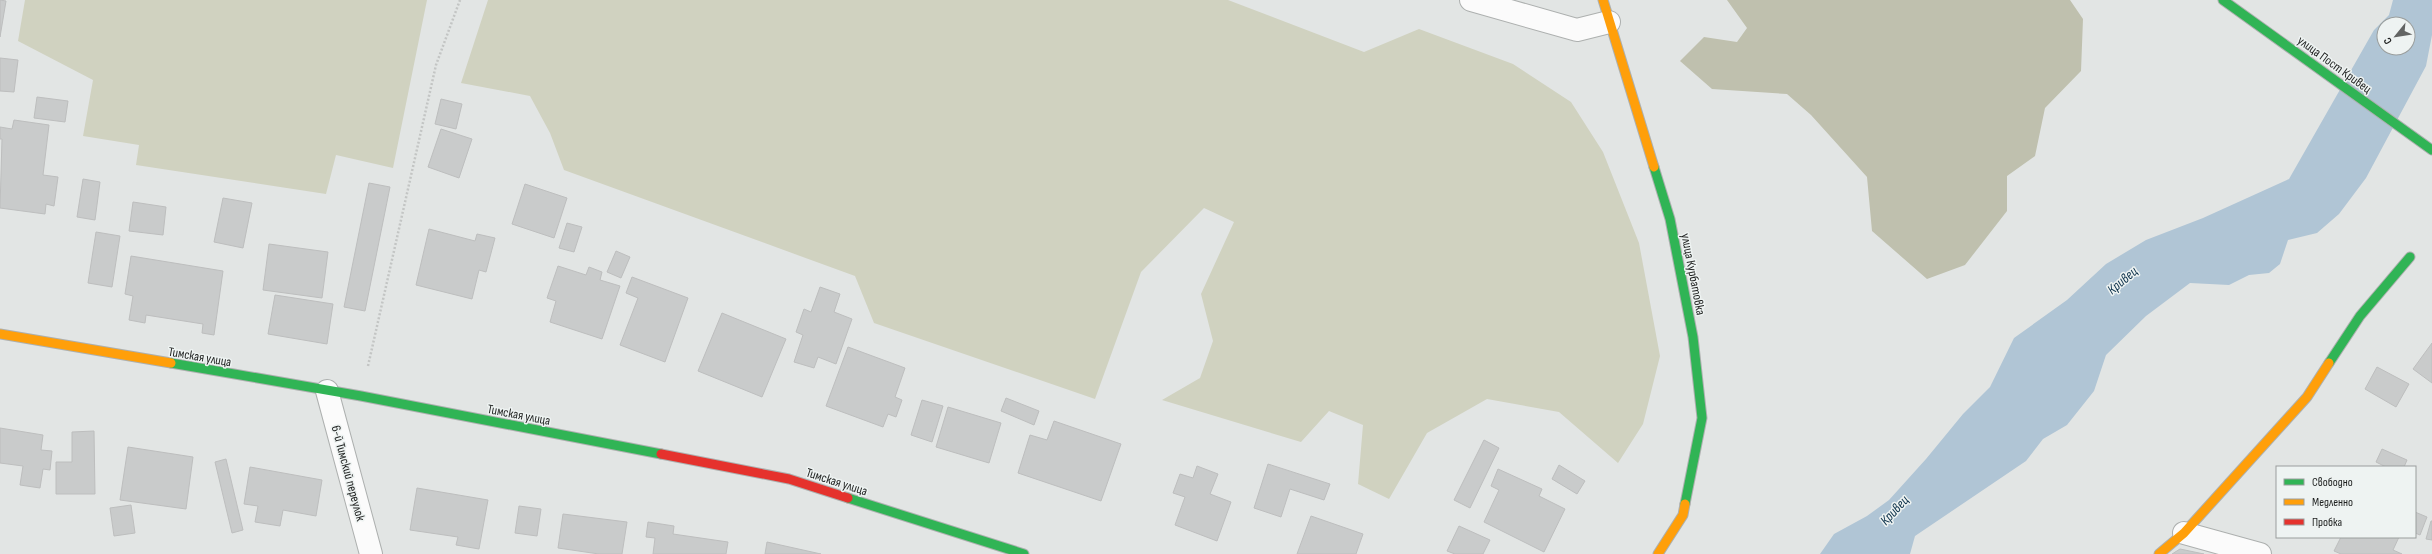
<svg xmlns="http://www.w3.org/2000/svg" width="2432" height="554" viewBox="0 0 2432 554" font-family="'Sofia Sans Condensed',sans-serif">
<rect width="100%" height="100%" fill="#e2e5e4"/>
<path fill="#d0d2c0" d="M 25,0 L 427,0 L 393,168 L 336,155 L 326,194 L 136,165 L 139,145 L 83,136 L 93,80 L 18,41 Z
M 488,0 L 1228,0 L 1364,52 L 1419,29 L 1513,64 L 1571,102 L 1603,152 L 1639,243 L 1660,356 L 1643,424 L 1618,463 L 1559,412 L 1487,399 L 1427,433 L 1389,499 L 1358,484 L 1363,425 L 1329,411 L 1301,442 L 1162,400 L 1200,378 L 1213,341 L 1201,294 L 1234,222 L 1204,208 L 1141,272 L 1095,399 L 874,323 L 855,276 L 564,170 L 550,133 L 530,96 L 461,83 Z"/>
<path fill="#bfc0ae" d="M 1727,0 L 2070,0 L 2083,19 L 2081,71 L 2045,108 L 2035,156 L 2007,176 L 2007,211 L 1965,265 L 1927,279 L 1872,231 L 1867,177 L 1811,115 L 1787,94 L 1712,89 L 1680,61 L 1704,37 L 1737,42 L 1747,28 Z"/>
<path fill="#b0c5d5" fill-rule="evenodd" d="M 2393,0 L 2432,0 L 2432,35 L 2426,66 L 2366,178 L 2339,214 L 2317,233 L 2288,240 L 2280,264 L 2269,273 L 2249,275 L 2229,285 L 2190,283 L 2146,316 L 2106,355 L 2094,391 L 2067,425 L 2043,439 L 2026,461 L 1915,536 L 1910,554 L 1820,554 L 1834,534 L 1867,516 L 1889,500 L 1926,459 L 1963,414 L 1990,387 L 2014,338 L 2067,300 L 2106,264 L 2146,240 L 2203,218 L 2289,179 L 2374,30 L 2389,15 ZM 2384,24 L 2408,24 L 2408,48 L 2384,48 Z"/>
<path fill="#c9cbcb" stroke="#bdbebe" d="M 0,0 L 6,1 L 0,37 Z
M 0,58 L 18,60 L 14,92 L 0,91 Z
M 37,97 L 68,101 L 65,122 L 34,118 Z
M 441,99 L 462,104 L 456,129 L 435,124 Z
M 14,120 L 49,125 L 43,175 L 58,177 L 54,206 L 46,204 L 45,214 L 0,208 L 2,139 L 0,139 L 0,127 L 12,129 Z
M 441,129 L 472,139 L 459,178 L 428,167 Z
M 83,179 L 100,182 L 95,220 L 77,217 Z
M 369,183 L 390,187 L 365,311 L 344,307 Z
M 525,184 L 567,198 L 554,238 L 512,224 Z
M 223,198 L 252,203 L 243,248 L 214,242 Z
M 133,202 L 166,207 L 163,235 L 129,231 Z
M 567,223 L 582,227 L 574,252 L 559,248 Z
M 429,229 L 475,241 L 477,234 L 495,238 L 486,272 L 479,270 L 472,299 L 416,285 Z
M 96,232 L 120,236 L 112,287 L 88,283 Z
M 269,244 L 328,252 L 322,298 L 263,290 Z
M 616,251 L 630,257 L 621,278 L 607,272 Z
M 131,256 L 223,271 L 214,335 L 202,333 L 203,324 L 146,315 L 145,323 L 129,320 L 133,296 L 125,294 Z
M 558,266 L 586,275 L 589,267 L 602,272 L 600,280 L 620,286 L 602,339 L 550,322 L 556,301 L 547,298 Z
M 632,277 L 688,298 L 665,362 L 620,345 L 638,298 L 626,293 Z
M 820,287 L 840,294 L 834,312 L 852,319 L 836,364 L 818,357 L 814,368 L 794,362 L 803,335 L 796,332 L 804,309 L 811,312 Z
M 275,295 L 333,304 L 327,344 L 268,334 Z
M 722,313 L 786,339 L 762,397 L 698,371 Z
M 2432,343 L 2432,383 L 2413,369 Z
M 848,347 L 905,368 L 895,397 L 902,400 L 896,417 L 888,414 L 883,427 L 826,406 Z
M 2377,367 L 2409,384 L 2396,407 L 2365,389 Z
M 1006,398 L 1039,411 L 1034,425 L 1001,411 Z
M 922,400 L 943,406 L 932,442 L 911,435 Z
M 948,407 L 1001,423 L 989,463 L 936,447 Z
M 1054,421 L 1121,444 L 1101,501 L 1018,473 L 1030,435 L 1047,440 Z
M 0,428 L 43,435 L 41,450 L 52,451 L 50,470 L 43,469 L 40,488 L 20,485 L 23,466 L 0,463 Z
M 94,431 L 95,494 L 56,494 L 56,462 L 72,462 L 72,432 Z
M 1484,440 L 1499,448 L 1470,508 L 1454,500 Z
M 128,447 L 193,457 L 186,509 L 120,500 Z
M 2382,449 L 2407,460 L 2404,467 L 2386,467 L 2376,462 Z
M 226,459 L 243,530 L 232,533 L 215,462 Z
M 1268,464 L 1330,484 L 1324,500 L 1290,489 L 1281,517 L 1254,508 Z
M 1559,465 L 1585,481 L 1577,494 L 1552,479 Z
M 1197,466 L 1218,474 L 1210,494 L 1231,502 L 1217,541 L 1175,525 L 1185,497 L 1173,493 L 1180,474 L 1193,478 Z
M 250,467 L 322,480 L 316,516 L 283,510 L 280,526 L 255,522 L 258,506 L 244,504 Z
M 1498,469 L 1542,489 L 1539,496 L 1565,509 L 1544,552 L 1484,522 L 1499,490 L 1491,486 Z
M 417,488 L 488,500 L 479,549 L 456,545 L 458,537 L 410,530 Z
M 131,505 L 135,533 L 114,536 L 110,508 Z
M 519,506 L 541,509 L 537,536 L 515,533 Z
M 2415,512 L 2427,517 L 2420,535 L 2415,533 Z
M 563,514 L 627,522 L 622,554 L 599,554 L 558,548 Z
M 1311,516 L 1363,534 L 1356,554 L 1297,554 Z
M 2431,521 L 2432,521 L 2432,540 L 2426,539 Z
M 648,522 L 674,526 L 673,534 L 728,542 L 726,554 L 653,554 L 655,538 L 646,537 Z
M 1459,526 L 1490,540 L 1483,554 L 1455,554 L 1447,551 Z
M 2341,537 L 2399,537 L 2393,550 L 2402,554 L 2341,554 L 2334,551 Z
M 767,542 L 821,554 L 765,554 Z
M 2180,549 L 2204,554 L 2172,554 Z"/>
<g fill="none" stroke-linecap="round" stroke-linejoin="round">
<defs>
<path id="lane" d="M 1471,0 L 1577,30 L 1609,22"/>
<path id="street" d="M 327,391 L 371,554
M 2184,533 L 2260,554"/>
<path id="fast" d="M 2223,0 L 2432,150
M 1654,167 L 1670,219 L 1693,337 L 1702,418 L 1685,504
M 171,363 L 361,396 L 661,454
M 2329,363 L 2360,316 L 2410,257
M 848,498 L 1024,554"/>
<path id="slow" d="M 1603,0 L 1654,167
M 0,334 L 171,363
M 1658,554 L 1683,515 L 1685,504
M 2159,554 L 2184,533 L 2307,397 L 2329,363"/>
<path id="jam" d="M 661,454 L 789,479 L 848,498"/>
</defs>
<use href="#lane" stroke="#adb0af" stroke-width="24"/>
<use href="#street" stroke="#adb0af" stroke-width="24"/>
<use href="#fast" stroke="#adb0af" stroke-width="11"/>
<use href="#slow" stroke="#adb0af" stroke-width="11"/>
<use href="#jam" stroke="#adb0af" stroke-width="11"/>
<path stroke="#c3c5c4" stroke-width="2.5" stroke-dasharray="2 2" stroke-linecap="butt" d="M 368,366 L 436,65 L 460,0"/>
<use href="#lane" stroke="#fbfbfb" stroke-width="22"/>
<use href="#street" stroke="#fbfbfb" stroke-width="22"/>
<use href="#fast" stroke="#30b455" stroke-width="9"/>
<use href="#slow" stroke="#ff9f0a" stroke-width="9"/>
<use href="#jam" stroke="#e5322d" stroke-width="9"/>
</g>
<g text-anchor="middle" stroke-width="3" stroke-linejoin="round" paint-order="stroke">
<g font-size="13" fill="#1d1f1e" stroke="#eef3f2">
<text transform="translate(2335 64) rotate(36)" y="5">улица Пост Кривец</text>
<text transform="translate(1694 274) rotate(79)" y="5">улица Курбатовка</text>
<text transform="translate(200 356) rotate(10)" y="5">Тимская улица</text>
<text transform="translate(519 414) rotate(11)" y="5">Тимская улица</text>
<text transform="translate(349 473) rotate(75)" y="5">6-й Тимский переулок</text>
<text transform="translate(837 481) rotate(18)" y="5">Тимская улица</text>
</g>
<g font-size="14" font-style="italic" fill="#0c314a" stroke="#eef3f2">
<text transform="translate(2122 280) rotate(-40)" y="5">Кривец</text>
<text transform="translate(1894 510) rotate(-47)" y="5">Кривец</text>
</g>
</g>
<rect x="2276" y="466" width="140" height="72" fill="#eef3f2" stroke="#9a9e9d"/>
<rect x="2284" y="479" width="20" height="6" fill="#30b455" stroke="#9a9e9d"/>
<text x="2312" y="486" font-size="12" fill="#1d1f1e">Свободно</text>
<rect x="2284" y="499" width="20" height="6" fill="#ff9f0a" stroke="#9a9e9d"/>
<text x="2312" y="506" font-size="12" fill="#1d1f1e">Медленно</text>
<rect x="2284" y="519" width="20" height="6" fill="#e5322d" stroke="#9a9e9d"/>
<text x="2312" y="526" font-size="12" fill="#1d1f1e">Пробка</text>
<g transform="translate(2396 36) rotate(240)"><circle r="19" fill="#eef3f2" stroke="#9a9e9d"/>
<path d="M0-3L7 15L0 10L-7 15Z" fill="#626463"/>
<text y="-6" font-size="11" font-weight="bold" text-anchor="middle" fill="#1d1f1e">С</text>
</g>
</svg>
